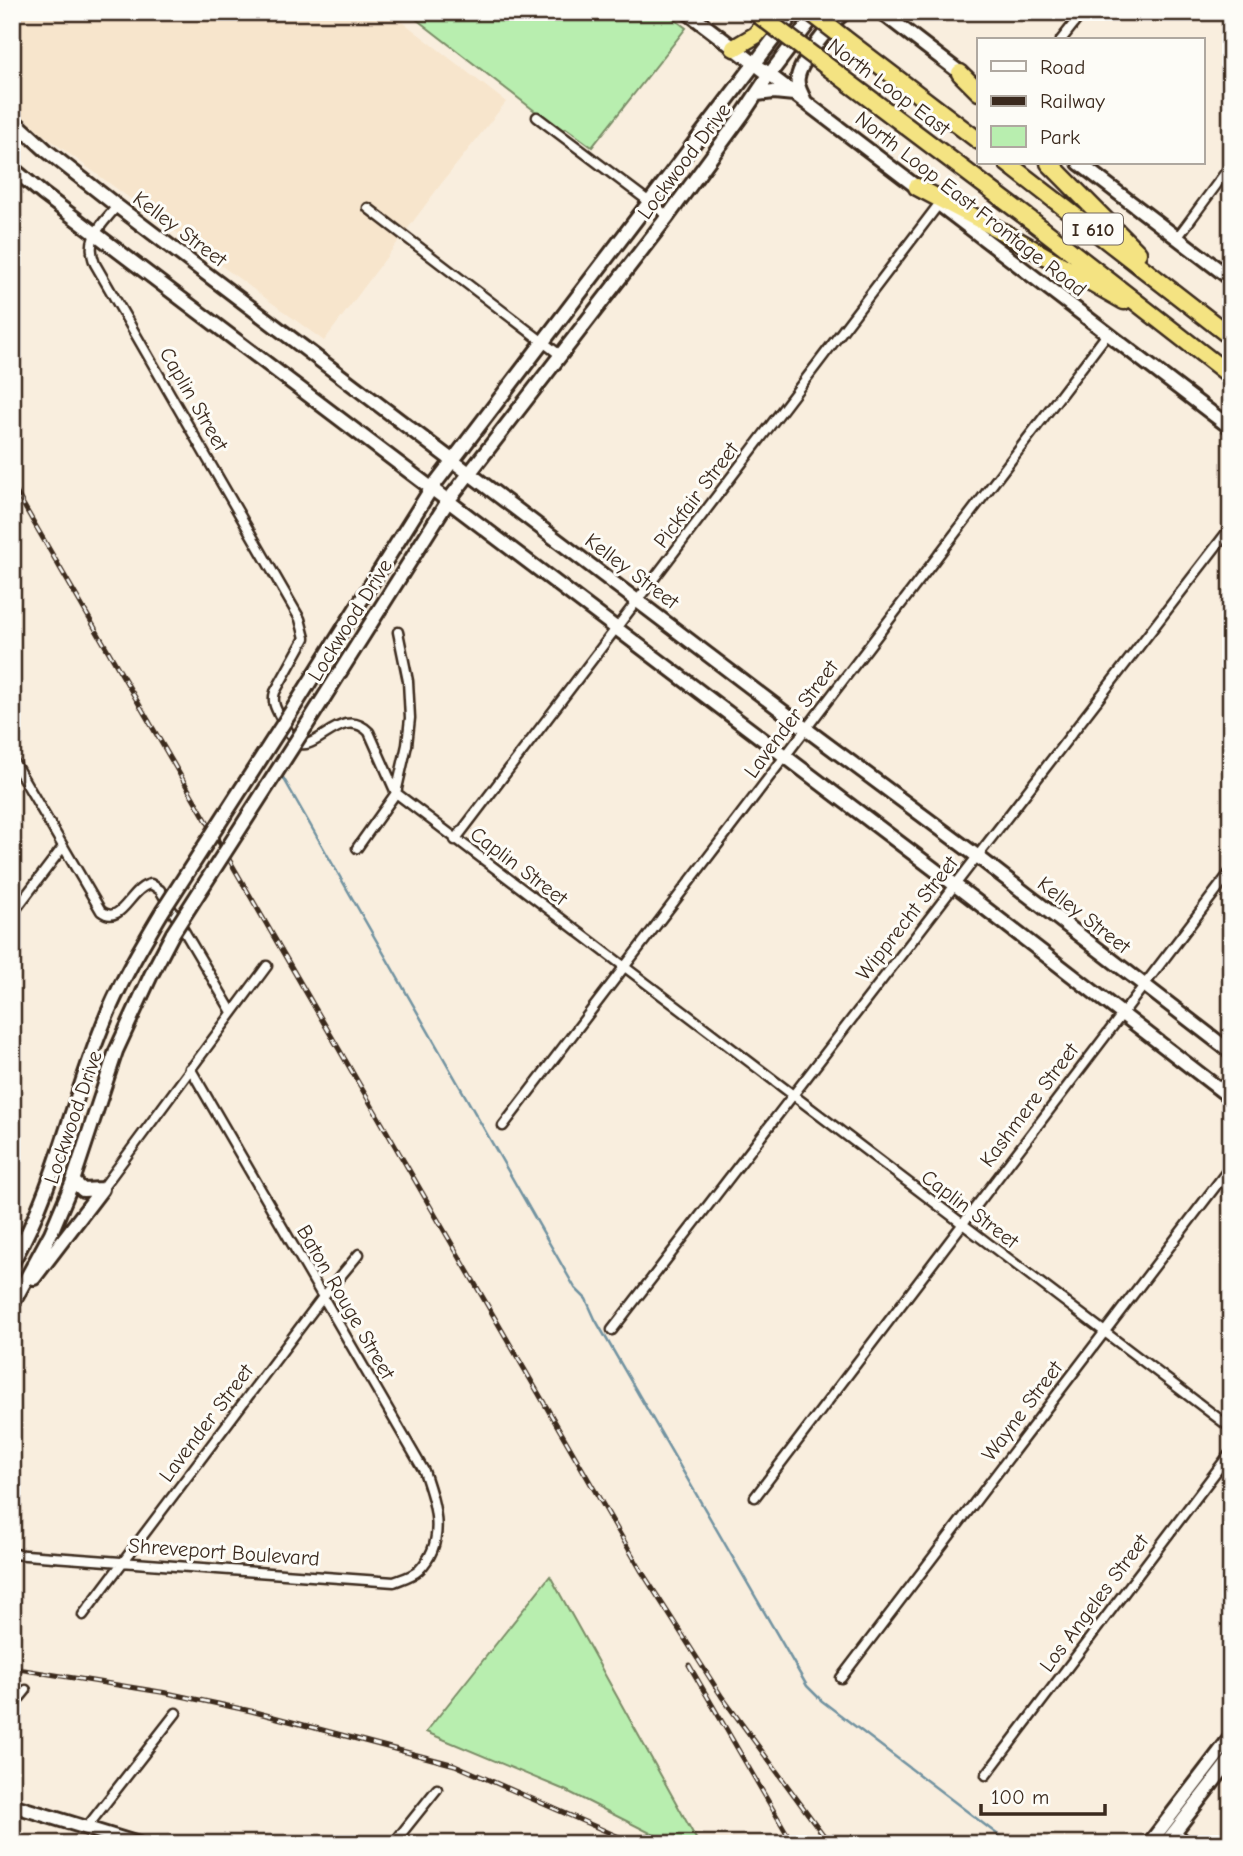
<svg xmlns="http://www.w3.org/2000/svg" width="1243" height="1856" viewBox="0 0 1243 1856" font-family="'Comic Neue',sans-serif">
<rect width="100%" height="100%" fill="#f9eede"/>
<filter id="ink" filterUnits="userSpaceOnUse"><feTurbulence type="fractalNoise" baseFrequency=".0143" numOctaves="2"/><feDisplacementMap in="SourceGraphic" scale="14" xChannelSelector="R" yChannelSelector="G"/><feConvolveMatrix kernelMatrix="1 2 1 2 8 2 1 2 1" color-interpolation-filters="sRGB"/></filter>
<g filter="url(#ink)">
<path fill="#f7e5cc" d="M 12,12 L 390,12 L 506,102 L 441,184 L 324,341 L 41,133 L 12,106 Z"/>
<path fill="#b8eeaf" stroke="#7a8c66" stroke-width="2" d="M 407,12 L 665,12 L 686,28 L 592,147 L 566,128 L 562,132 Z
M 550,1576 L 699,1844 L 672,1844 L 567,1791 L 426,1732 Z"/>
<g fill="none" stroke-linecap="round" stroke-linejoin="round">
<path stroke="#7293a1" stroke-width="2.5" d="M 280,772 L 575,1288 L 586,1299 L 595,1319 L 807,1686 L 822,1701 L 1010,1844"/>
<defs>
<path id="street" d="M 1061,40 L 1083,12
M 537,117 L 668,216
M 117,206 C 102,225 84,237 95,264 L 300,619 L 305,638 L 275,692 C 271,704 278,712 283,722 C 287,728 290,737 295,741 C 314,758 341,703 369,732 L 396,793 L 1231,1428
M 368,208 L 560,355
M 1177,238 L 1231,165
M 12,759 L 101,911 C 122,927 130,887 151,884 L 160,890 L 232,1012
M 455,840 L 939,204
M 357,848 L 396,793 L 407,745 L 410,718 L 408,681 L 398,632
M 12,914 L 63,847
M 503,1126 L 1108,333
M 102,1189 L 267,966
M 612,1330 L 1231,527
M 755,1497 L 1231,871
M 12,1554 L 394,1582 C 402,1579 413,1576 419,1570 C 448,1541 435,1504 424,1471 L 190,1068
M 83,1615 L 323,1297 L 359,1254
M 841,1678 L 1231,1166
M 12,1707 L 26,1690
M 986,1775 L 1231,1452
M 87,1827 L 176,1713
M 1175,1831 L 1191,1844
M 393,1844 L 437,1789"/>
<path id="secondary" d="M 687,12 L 922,191
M 881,12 L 967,78
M 757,94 L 774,92 L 794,94
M 804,99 C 801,92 796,85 798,77 C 800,62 833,21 845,12
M 12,119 L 47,151 L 117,206 L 806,729 L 977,856 L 1231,1052
M 1079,163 L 1231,279
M 12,168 L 43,194 L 955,885 L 1231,1098
M 940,205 L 1231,428
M 294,707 L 431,489 L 794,12
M 306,726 L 448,501 L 668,216 L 743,114 L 769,75 L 817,12
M 73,1181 L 83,1190 L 102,1189
M 12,1263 C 54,1190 71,1104 102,1027 C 118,986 140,949 162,912
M 34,1278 L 102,1189
M 12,1305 L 51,1233 L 73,1181 L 116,1051 L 151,975 L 173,933
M 12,1805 L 139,1844
M 1149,1844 L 1231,1737
M 1165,1844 L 1231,1759"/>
<path id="highway" d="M 844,38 L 979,141
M 734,48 L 756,35 L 774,12
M 824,64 L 1032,221 L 1231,376
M 960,73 L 979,92
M 1007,163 L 1231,337
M 1049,163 L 1138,253
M 917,187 L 1003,232 L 1124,301"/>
</defs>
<use href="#street" stroke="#3b2a1e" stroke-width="13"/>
<use href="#secondary" stroke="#3b2a1e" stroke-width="18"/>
<use href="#highway" stroke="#3b2a1e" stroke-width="21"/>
<use href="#street" stroke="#fdfcf7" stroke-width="8"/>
<use href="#secondary" stroke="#fdfcf7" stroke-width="12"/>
<use href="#highway" stroke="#f4e382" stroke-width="16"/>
<defs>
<path id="rail" d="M 12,485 L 642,1572 L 722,1697 L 830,1844
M 689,1665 L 793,1844
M 12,1668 L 167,1693 L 251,1711 L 455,1765 L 635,1844"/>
</defs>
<use href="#rail" stroke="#3b2a1e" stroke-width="5"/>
<use href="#rail" stroke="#fdfcf7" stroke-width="2.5" stroke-dasharray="8" stroke-linecap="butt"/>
<defs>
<path id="secondary-bridge" d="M 162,912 L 294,707
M 173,933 L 306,726"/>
<path id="highway-bridge" d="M 755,12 L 824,64
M 810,12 L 844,38"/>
</defs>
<use href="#secondary-bridge" stroke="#3b2a1e" stroke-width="18" stroke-linecap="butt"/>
<use href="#highway-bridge" stroke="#3b2a1e" stroke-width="21" stroke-linecap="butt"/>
<use href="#secondary-bridge" stroke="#fdfcf7" stroke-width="12"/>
<use href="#highway-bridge" stroke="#f4e382" stroke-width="16"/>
</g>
</g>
<g text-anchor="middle" stroke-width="6" stroke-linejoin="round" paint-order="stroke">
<rect fill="#fdfcf7" stroke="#75695f" stroke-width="2" x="1063" y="213.5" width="60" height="31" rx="5"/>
<g font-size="19" font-weight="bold" fill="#3b2a1e">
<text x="1093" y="236">I 610</text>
</g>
<g font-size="21" fill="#3b2a1e" stroke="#fdfcf7">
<text transform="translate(889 87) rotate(37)" y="7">North Loop East</text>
<text transform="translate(684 161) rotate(-53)" y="7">Lockwood Drive</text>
<text transform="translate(971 204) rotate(38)" y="7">North Loop East Frontage Road</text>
<text transform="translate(180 229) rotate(37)" y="7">Kelley Street</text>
<text transform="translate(194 399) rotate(60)" y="7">Caplin Street</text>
<text transform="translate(696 495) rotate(-53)" y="7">Pickfair Street</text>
<text transform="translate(632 571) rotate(37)" y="7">Kelley Street</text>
<text transform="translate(350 620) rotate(-58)" y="7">Lockwood Drive</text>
<text transform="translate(791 719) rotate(-53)" y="7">Lavender Street</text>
<text transform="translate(519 866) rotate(37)" y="7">Caplin Street</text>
<text transform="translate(1084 915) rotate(38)" y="7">Kelley Street</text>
<text transform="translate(907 918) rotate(-52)" y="7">Wipprecht Street</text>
<text transform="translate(1029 1105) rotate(-53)" y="7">Kashmere Street</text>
<text transform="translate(73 1117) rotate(-71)" y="7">Lockwood Drive</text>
<text transform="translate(970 1209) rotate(37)" y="7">Caplin Street</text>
<text transform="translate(346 1302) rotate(60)" y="7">Baton Rouge Street</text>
<text transform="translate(1022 1411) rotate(-53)" y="7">Wayne Street</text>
<text transform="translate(206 1423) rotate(-53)" y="7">Lavender Street</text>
<text transform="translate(224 1552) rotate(4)" y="7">Shreveport Boulevard</text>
<text transform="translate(1094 1603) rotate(-53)" y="7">Los Angeles Street</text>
</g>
</g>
<rect width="1243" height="1856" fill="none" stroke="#fdfcf7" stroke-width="42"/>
<rect x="21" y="21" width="1201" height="1814" fill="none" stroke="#3b2a1e" stroke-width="2.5" filter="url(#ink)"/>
<rect x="977" y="38" width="228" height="126" fill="#fdfcf7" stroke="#afa8a0" stroke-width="2"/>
<rect x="991" y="61" width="35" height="10" fill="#fdfcf7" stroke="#afa8a0" stroke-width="2"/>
<text x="1040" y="74" font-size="21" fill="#3b2a1e">Road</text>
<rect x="991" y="96" width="35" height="10" fill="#3b2a1e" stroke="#afa8a0" stroke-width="2"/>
<text x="1040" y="108" font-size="21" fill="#3b2a1e">Railway</text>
<rect x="991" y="126" width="35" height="21" fill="#b8eeaf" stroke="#afa8a0" stroke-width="2"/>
<text x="1040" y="144" font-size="21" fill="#3b2a1e">Park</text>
<path d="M981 1804v10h124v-10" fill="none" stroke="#3b2a1e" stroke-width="3.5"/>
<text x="991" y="1804" font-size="21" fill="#3b2a1e" stroke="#fdfcf7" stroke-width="5" paint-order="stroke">100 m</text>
</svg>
